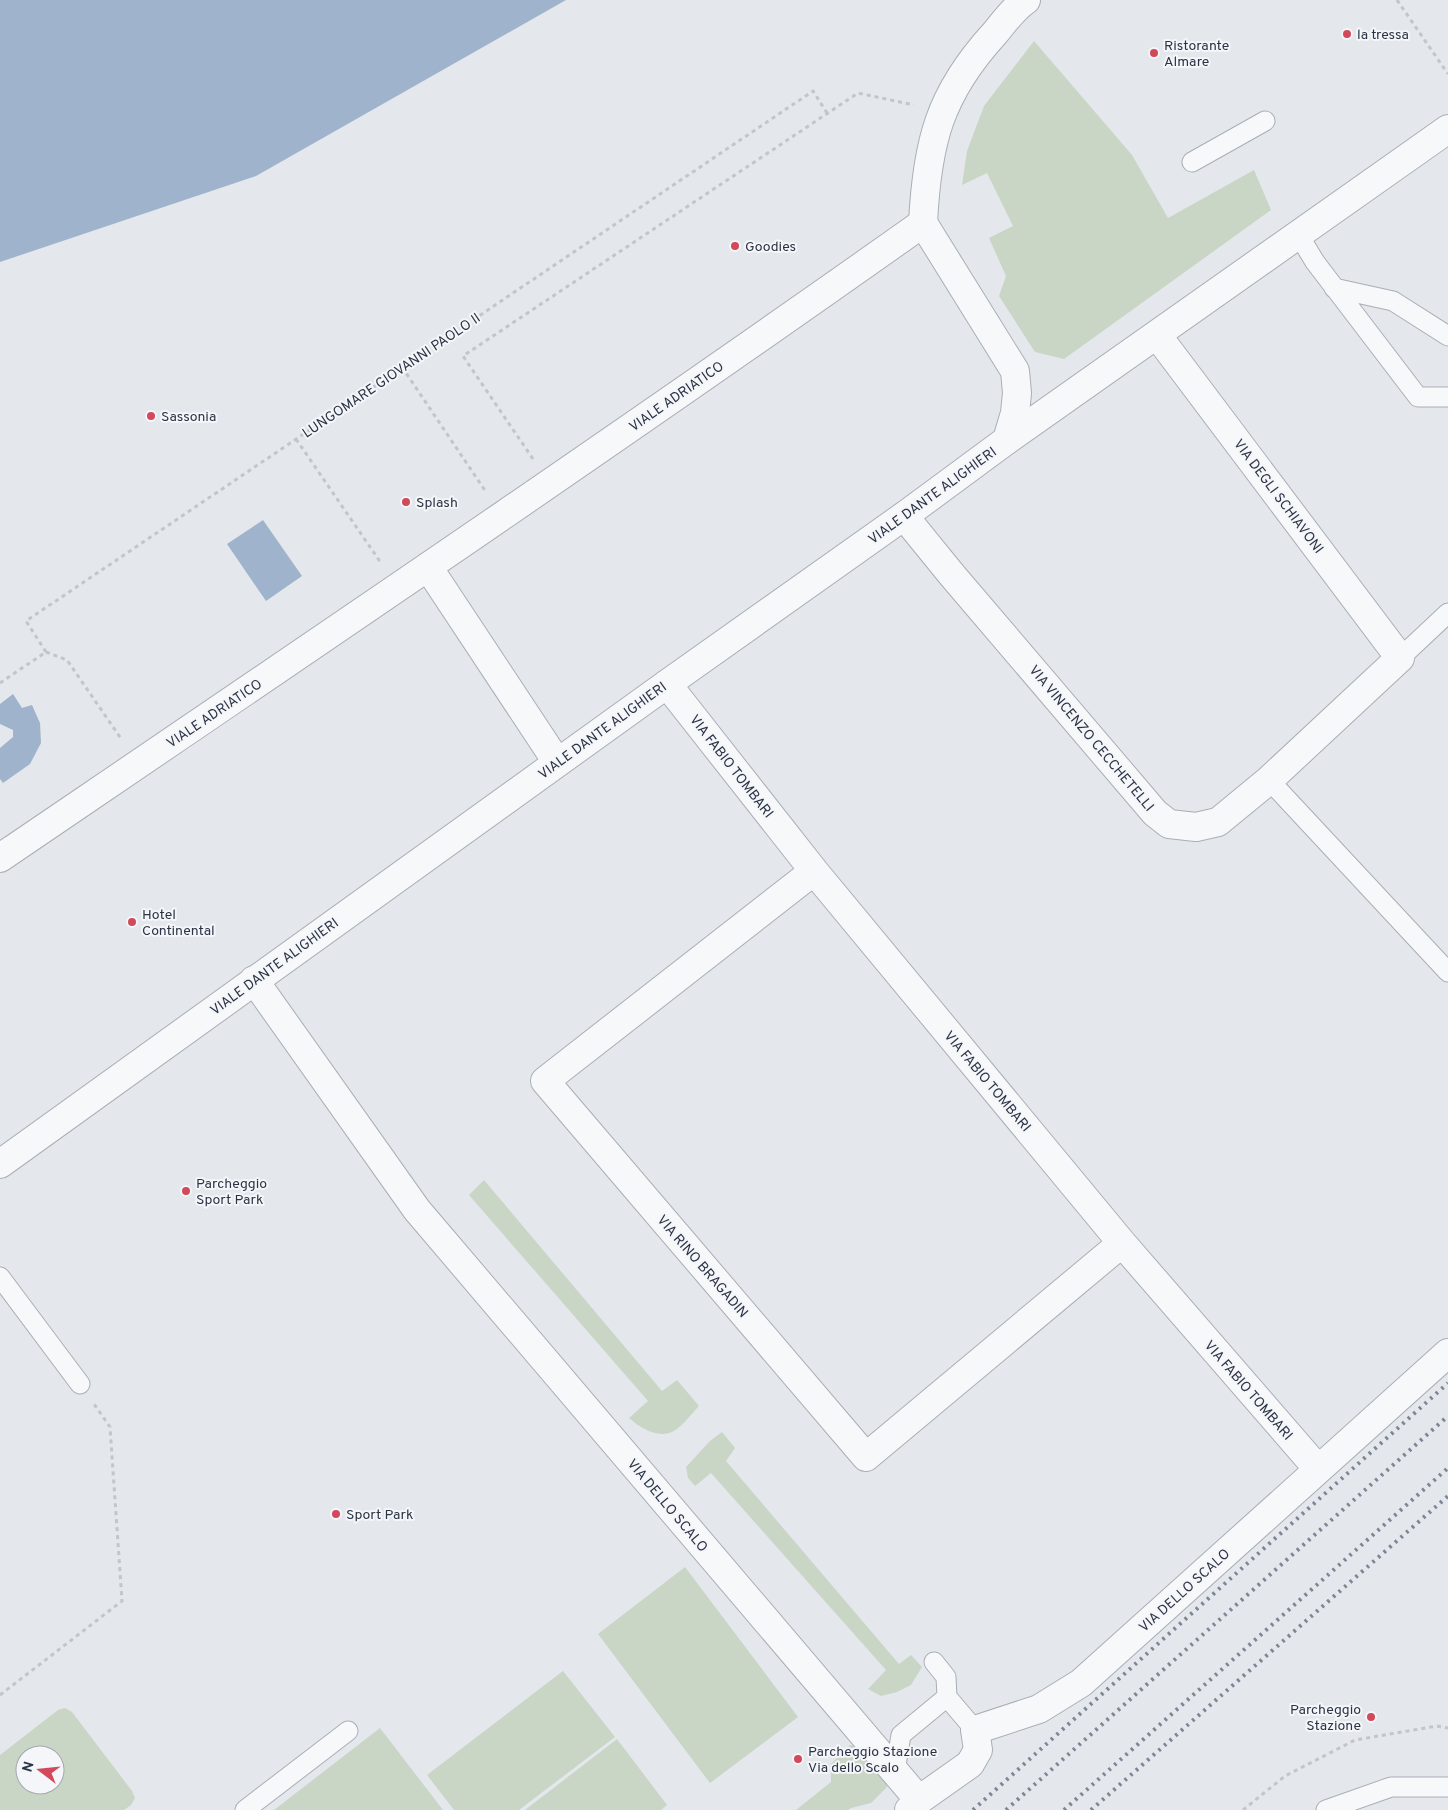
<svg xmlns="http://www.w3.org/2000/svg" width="1448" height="1810" viewBox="0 0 1448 1810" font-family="Overpass,sans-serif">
<rect width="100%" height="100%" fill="#e4e7ec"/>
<path fill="#c9d6c5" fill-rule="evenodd" d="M 1034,41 L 1132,155 L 1168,218 L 1254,170 L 1271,210 L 1064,359 L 1035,352 L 999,296 L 1006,276 L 989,238 L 1013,226 L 987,173 L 962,185 L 967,151 L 984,106 Z
M 484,1180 L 662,1391 L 677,1380 L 699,1406 C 692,1413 679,1431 669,1433 C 655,1437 639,1427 629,1418 L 648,1401 L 469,1195 Z
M 722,1432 L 735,1448 L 726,1461 L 899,1664 L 911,1655 L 922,1667 L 911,1685 L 897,1692 L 881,1696 L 868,1689 L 886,1670 L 711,1473 L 695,1486 L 688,1478 L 686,1467 L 710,1441 Z
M 685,1567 L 798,1717 L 710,1783 L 598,1634 Z
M 563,1671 L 615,1737 L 519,1810 L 454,1810 L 427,1775 Z
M 65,1708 L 72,1712 L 132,1791 L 135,1798 L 131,1805 L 124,1810 L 0,1810 L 0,1755 L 58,1710 ZM 25,1755 L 55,1755 L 55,1785 L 25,1785 Z
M 380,1728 L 443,1810 L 274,1810 Z
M 617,1739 L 667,1805 L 661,1810 L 525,1810 Z
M 850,1745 L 865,1748 L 886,1769 L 887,1787 L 871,1803 L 851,1808 L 848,1810 L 796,1810 L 831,1782 L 831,1764 Z"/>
<path fill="#9fb4cc" d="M 0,0 L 566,0 L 256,176 L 0,262 Z
M 263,520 L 302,576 L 266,601 L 227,544 Z
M 13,694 L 22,708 L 32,705 L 40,723 L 41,743 L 30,764 L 3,783 L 0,779 L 0,748 L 13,737 L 13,730 L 0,724 L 0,704 Z"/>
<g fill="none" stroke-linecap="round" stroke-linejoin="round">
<defs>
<path id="service" d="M 1192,162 L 1265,121
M 1298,234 L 1315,262 L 1418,397 L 1448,397
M 1334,288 L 1393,301 L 1448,336
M 1400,658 L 1448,613
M 1269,780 L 1448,972
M 0,1277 L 80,1384
M 934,1662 L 946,1677 L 947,1697 L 975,1730
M 895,1771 L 901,1735 L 947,1697
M 245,1810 L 348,1731
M 1326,1810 L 1391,1787 L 1448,1787"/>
<path id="minor" d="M 923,223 C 927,143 939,94 995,33 C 1004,22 1014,8 1026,0
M 1007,440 L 1448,129
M 904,516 L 952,575 L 1155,813 L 1169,824 L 1196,827 L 1218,822 L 1269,780 L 1400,658 L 1157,335
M 428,567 L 557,762
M 667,684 L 814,871 L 1122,1243 L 1318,1469
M 814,871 L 545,1081 L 866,1457 L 1122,1243
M 254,980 L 417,1210 L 919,1800
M 909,1810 L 919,1800 L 970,1764 L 978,1750 L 975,1730 L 1039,1709 L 1081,1683 L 1448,1353"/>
<path id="tertiary" d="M 0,858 C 309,648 618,439 923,223 L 1015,371 L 1017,393 L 1015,413 L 1007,440 L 904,516 L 667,684 L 0,1164"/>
</defs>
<use href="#service" stroke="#a9aeb7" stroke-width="21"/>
<use href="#minor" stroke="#a9aeb7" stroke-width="30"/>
<use href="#tertiary" stroke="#a9aeb7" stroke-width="30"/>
<path stroke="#c2c5cb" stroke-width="3" stroke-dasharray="4 4" stroke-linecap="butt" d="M 1397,0 L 1448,74
M 402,367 L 486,492
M 296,439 L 381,563
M 533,459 L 463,356 L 858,93 L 914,105
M 46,652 L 26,621 L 813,91 L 827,113
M 46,652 L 67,660 L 122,740
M 0,683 L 46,652
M 0,1695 L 122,1601 L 110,1427 L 94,1404
M 1243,1810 L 1285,1776 L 1355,1740 L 1437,1726 L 1448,1728"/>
<use href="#service" stroke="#f7f8fa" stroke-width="19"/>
<use href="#minor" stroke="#f7f8fa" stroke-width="28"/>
<use href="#tertiary" stroke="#f7f8fa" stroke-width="28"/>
<path stroke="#7d8696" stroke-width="4" stroke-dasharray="2.5 5" stroke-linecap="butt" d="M 973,1810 L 1448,1383
M 1006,1810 L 1448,1416
M 1064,1810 L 1448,1468
M 1091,1810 L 1448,1496"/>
</g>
<g fill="#d1495b" stroke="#f4f6f9" stroke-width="2">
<circle cx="1347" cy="34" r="5"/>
<circle cx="1154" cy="53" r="5"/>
<circle cx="735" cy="246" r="5"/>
<circle cx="151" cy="416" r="5"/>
<circle cx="406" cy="502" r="5"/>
<circle cx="132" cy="922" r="5"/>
<circle cx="186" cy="1191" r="5"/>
<circle cx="336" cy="1514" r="5"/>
<circle cx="1371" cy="1717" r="5"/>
<circle cx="798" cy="1759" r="5"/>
</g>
<g text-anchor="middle" stroke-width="4" stroke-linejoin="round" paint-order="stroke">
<g font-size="14" fill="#2b3445" stroke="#f4f6f9" text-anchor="start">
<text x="1357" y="39">la tressa</text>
<text x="1164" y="50">Ristorante<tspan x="1164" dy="16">Almare</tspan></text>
<text x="745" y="251">Goodies</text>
<text x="161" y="421">Sassonia</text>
<text x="416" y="507">Splash</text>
<text x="142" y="919">Hotel<tspan x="142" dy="16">Continental</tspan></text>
<text x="196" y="1188">Parcheggio<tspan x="196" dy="16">Sport Park</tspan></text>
<text x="346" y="1519">Sport Park</text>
<text x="1361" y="1714" text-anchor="end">Parcheggio<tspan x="1361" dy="16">Stazione</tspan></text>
<text x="808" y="1756">Parcheggio Stazione<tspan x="808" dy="16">Via dello Scalo</tspan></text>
</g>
<g font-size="14" fill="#2b3445" stroke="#f4f6f9">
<text transform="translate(391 375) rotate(-34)" y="5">LUNGOMARE GIOVANNI PAOLO II</text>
<text transform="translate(676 396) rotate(-35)" y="5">VIALE ADRIATICO</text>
<text transform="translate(932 495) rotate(-36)" y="5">VIALE DANTE ALIGHIERI</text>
<text transform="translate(1279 496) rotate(53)" y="5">VIA DEGLI SCHIAVONI</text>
<text transform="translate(214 713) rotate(-34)" y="5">VIALE ADRIATICO</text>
<text transform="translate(602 730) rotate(-36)" y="5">VIALE DANTE ALIGHIERI</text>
<text transform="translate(1092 738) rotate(50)" y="5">VIA VINCENZO CECCHETELLI</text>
<text transform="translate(732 766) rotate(52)" y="5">VIA FABIO TOMBARI</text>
<text transform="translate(274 966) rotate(-36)" y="5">VIALE DANTE ALIGHIERI</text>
<text transform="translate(988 1081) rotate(50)" y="5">VIA FABIO TOMBARI</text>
<text transform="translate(703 1266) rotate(49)" y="5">VIA RINO BRAGADIN</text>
<text transform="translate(1249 1390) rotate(49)" y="5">VIA FABIO TOMBARI</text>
<text transform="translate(668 1505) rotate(50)" y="5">VIA DELLO SCALO</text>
<text transform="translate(1184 1590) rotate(-42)" y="5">VIA DELLO SCALO</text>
</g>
</g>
<g transform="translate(40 1770) rotate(286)"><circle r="24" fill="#f4f6f9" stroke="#a4a8b1"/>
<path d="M0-4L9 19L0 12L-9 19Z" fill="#d1495b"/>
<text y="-8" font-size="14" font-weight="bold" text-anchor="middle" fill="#2b3445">N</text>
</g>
</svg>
